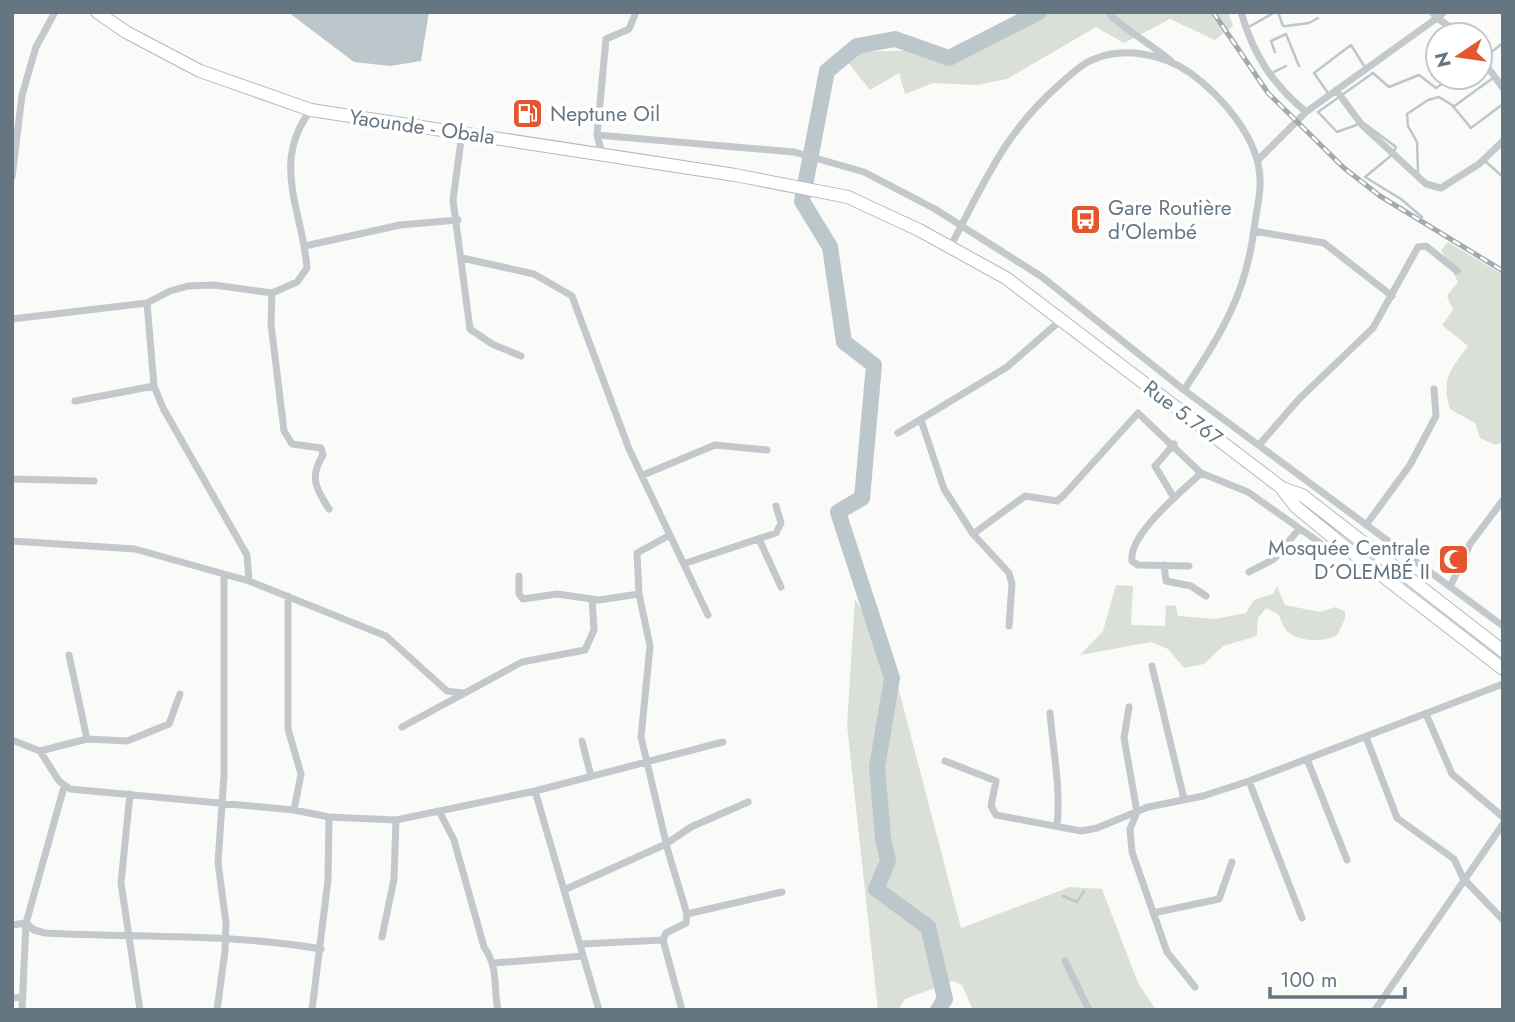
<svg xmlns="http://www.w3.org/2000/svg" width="1515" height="1022" viewBox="0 0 1515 1022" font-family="Jost,sans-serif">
<rect width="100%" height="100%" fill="#fafaf8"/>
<path fill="#dadfd7" d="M 1029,12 L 1228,12 L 1233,26 L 1215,40 L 1170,19 L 1124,43 L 1096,27 L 1007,79 L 977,85 L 933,83 L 905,94 L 899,73 L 870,90 L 840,52 L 976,49 Z
M 1448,242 L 1503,275 L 1503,442 L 1496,445 L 1480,438 L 1475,423 L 1450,409 C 1441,379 1450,370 1468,346 L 1442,325 L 1453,310 L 1447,296 L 1458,282 L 1441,250 Z
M 1116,585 L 1133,586 L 1131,625 L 1165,626 L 1166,605 L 1176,606 L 1178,616 L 1215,619 L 1246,613 L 1254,600 L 1273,594 L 1277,586 L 1285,605 L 1320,612 L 1336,607 L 1345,612 L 1345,619 L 1337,635 C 1324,643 1297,642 1286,630 C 1282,625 1281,619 1278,614 L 1266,608 L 1258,618 L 1257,635 L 1254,637 L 1223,646 L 1204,664 L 1184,668 L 1168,649 L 1151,642 L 1080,655 L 1103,631 Z
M 855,599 L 891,660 L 961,928 L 1070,887 L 1102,889 L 1138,983 L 1156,1010 L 973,1010 L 962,985 L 953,981 L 905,999 L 898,1010 L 878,1010 L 847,725 Z"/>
<path fill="#bbc7cb" d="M 288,12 L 429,12 L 421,61 L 390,66 L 354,62 Z"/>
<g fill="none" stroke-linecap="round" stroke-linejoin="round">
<path stroke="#bbc7cb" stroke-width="2.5" d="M 1278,12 L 1283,26 L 1286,26 L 1309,23 L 1318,18
M 1247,28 L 1275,12
M 1275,52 L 1271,41 L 1286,34 L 1299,66
M 1485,57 L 1503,43
M 1270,74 L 1286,66
M 1328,93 L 1314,73 L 1351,45 L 1366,69
M 1453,107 L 1493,78
M 1359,124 L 1337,132 L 1318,112 L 1373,73 L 1389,87 L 1419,75 L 1436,88 L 1452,77
M 1365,124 L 1396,147 L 1392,155 L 1365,177 L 1401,199 L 1422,217
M 1485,161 L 1503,177
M 1418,172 L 1417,142 L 1408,126 L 1407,114 L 1428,100 L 1439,97 L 1452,105 L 1471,128 L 1503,104
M 1063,896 L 1077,902 L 1084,891"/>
<path stroke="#bbc7cb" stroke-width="16" d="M 938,1010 L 945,999 L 928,927 L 876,889 L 888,861 L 883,838 L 877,767 L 892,678 L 838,512 L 862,498 L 874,365 L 844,342 L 830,247 L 802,201 L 827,71 L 857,46 L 895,39 L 949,58 L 1039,12"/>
<defs>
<path id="highway" d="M 97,12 L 126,32 L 200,71 L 311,110 L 735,175 L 848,197 L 919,230 L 1006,278 L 1282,488 L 1302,495 L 1503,651
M 1282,489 L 1296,507 L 1340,543 L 1503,669"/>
</defs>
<use href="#highway" stroke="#b4b9bd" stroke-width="14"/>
<path stroke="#c3c8cc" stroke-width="7" d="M 1109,12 C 1112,22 1159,49 1172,62
M 1241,12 C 1253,54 1272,84 1306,112
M 1444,12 L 1437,18 L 1462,35
M 1480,57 L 1503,88
M 1336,90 L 1362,125 L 1426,184 L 1441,188 L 1479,164 L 1503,141
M 311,110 C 270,162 303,212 307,268 L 297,282 L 272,293 L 271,324 L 284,431 L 292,444 L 321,448 L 323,455 C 309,477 316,489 329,509
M 462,133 L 453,200 L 470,329 L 492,344 L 521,356
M 597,135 L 794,152 L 864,172 L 935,209 L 1042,277 L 1184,390
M 602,153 L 597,135 L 606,39 L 629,29 L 636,12
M 1258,160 L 1306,112 L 1437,18 L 1432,12
M 12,177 L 22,95 L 36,47 L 55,12
M 1254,231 L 1324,243 L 1392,296
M 305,246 L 400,225 L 458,220
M 950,247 C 984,184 1003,134 1059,85 C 1069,76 1080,65 1092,60 C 1123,46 1162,54 1189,72 C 1221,95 1259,138 1260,179 C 1261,193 1257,208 1255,222 C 1247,293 1223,331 1184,390 L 1503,626
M 462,258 L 534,274 L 572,296 L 629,449 L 708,615
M 147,303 L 154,386 L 163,408 L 247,555 L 249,581
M 12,319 L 147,303 L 170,291 L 188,286 L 214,285 L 272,293
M 75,401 L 154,386
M 921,420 L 944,489 L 973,534 L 1009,573 L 1012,584 L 1009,626
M 898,433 L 1007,367 L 1061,320
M 1174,444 L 1155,466 L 1174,498
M 1259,445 L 1299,399 L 1373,328 L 1418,247 L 1426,246 L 1457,271
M 643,475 L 715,445 L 767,450
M 12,479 L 94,481
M 1366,525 L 1410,465 L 1436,416 L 1434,389
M 973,534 L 1025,496 L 1057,501 L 1064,495 L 1138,413 L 1201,473 L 1248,492 L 1323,545 L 1339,543
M 670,535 L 637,553 L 639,594 L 650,646 L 641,737 L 668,851 L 687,914 L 686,923 L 666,933 L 663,940 L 682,1010
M 759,539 L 781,587
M 12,541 L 135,549 L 249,581 L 386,636 L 447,691 L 462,693
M 686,563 L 776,533 L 781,523 L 776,506
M 1164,565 L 1166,581 L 1191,586 L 1206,596
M 1189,566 L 1138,565 L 1132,561 C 1128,534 1183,491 1201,473
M 1249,572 L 1274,559 L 1299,529
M 519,576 L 519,594 L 523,599 L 557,594 L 599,600 L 639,594
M 1450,587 L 1470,544 L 1503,500
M 288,596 L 288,729 L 301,774 L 294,810
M 69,655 L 87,739
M 1152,666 L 1184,799
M 1129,707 L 1124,738 L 1137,812 L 1130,829 L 1132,852 L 1167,952 L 1195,987
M 1050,713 C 1053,750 1061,788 1057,825
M 1426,714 L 1452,774 L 1503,817
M 402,727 L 522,662 L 585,650 L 594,630 L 592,599
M 1366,737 L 1397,818 L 1454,859 L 1463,878 L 1503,920
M 12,740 L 40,751 L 59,781 L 70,789 L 294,810 L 329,817 L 396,820 L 535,791 L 723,742
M 582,741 L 591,776
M 40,751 L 87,739 L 127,741 L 169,724 L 180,694
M 1307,759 L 1347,860
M 945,761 L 996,781 L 991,806 L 996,815 L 1081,831 L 1097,828 L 1148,807 L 1203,796 L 1249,781 L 1503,684
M 1249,781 L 1302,918
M 535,791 L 599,1010
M 130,794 L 121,883 L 140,1010
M 440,813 L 454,840 L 484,947 C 499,968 493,986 498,1010
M 564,890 L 666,844 L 691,827 L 748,802
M 1153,913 L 1219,899 L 1232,862
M 687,914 L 782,892
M 12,925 L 26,923 L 34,930 L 45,933 C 138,938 229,933 321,949
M 382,937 L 394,879 L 396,820
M 582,944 L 663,940
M 1065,961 L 1089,1010
M 494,963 L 583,956
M 12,998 L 23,997
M 22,1010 L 26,923 L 64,787
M 217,1010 L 225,951 L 226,923 L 218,863 L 224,775 L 224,576
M 312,1010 L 328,880 L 329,817
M 1375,1010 L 1503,824"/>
<use href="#highway" stroke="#fff" stroke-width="12"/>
<defs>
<path id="rail" d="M 1213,12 L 1268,93 L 1344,168 L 1380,196 L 1503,271"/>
</defs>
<use href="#rail" stroke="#a2aab0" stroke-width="5"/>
<use href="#rail" stroke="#fff" stroke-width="2.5" stroke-dasharray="8" stroke-linecap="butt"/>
</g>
<defs>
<symbol id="fuel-square" viewBox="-11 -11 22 22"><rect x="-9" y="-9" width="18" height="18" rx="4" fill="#e4572e" stroke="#fff"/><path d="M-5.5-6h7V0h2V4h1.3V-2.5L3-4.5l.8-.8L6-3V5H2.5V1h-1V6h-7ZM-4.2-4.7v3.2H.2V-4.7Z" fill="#fff"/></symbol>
<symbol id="bus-square" viewBox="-11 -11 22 22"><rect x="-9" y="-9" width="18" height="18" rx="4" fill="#e4572e" stroke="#fff"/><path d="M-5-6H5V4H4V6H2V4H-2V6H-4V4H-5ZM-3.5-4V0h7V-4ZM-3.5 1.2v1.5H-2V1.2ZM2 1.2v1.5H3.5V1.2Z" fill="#fff"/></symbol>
<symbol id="mosque-square" viewBox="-11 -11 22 22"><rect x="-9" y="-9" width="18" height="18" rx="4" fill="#e4572e" stroke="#fff"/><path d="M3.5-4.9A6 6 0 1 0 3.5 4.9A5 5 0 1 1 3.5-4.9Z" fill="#fff"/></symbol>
</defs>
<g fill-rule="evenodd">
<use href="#fuel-square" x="510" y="96" width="35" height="35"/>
<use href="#bus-square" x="1068" y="202" width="35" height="35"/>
<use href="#mosque-square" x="1436" y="542" width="35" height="35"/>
</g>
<g text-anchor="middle" stroke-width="7" stroke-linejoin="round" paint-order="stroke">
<g font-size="21" fill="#657683" stroke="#fff" text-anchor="start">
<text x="550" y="121">Neptune Oil</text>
<text x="1108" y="215">Gare Routière<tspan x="1108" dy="24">d'Olembé</tspan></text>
<text x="1430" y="555" text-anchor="end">Mosquée Centrale<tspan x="1430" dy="24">D´OLEMBÉ II</tspan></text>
</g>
<g font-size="21" fill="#657683" stroke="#fff">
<text transform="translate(422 127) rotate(8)" y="7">Yaounde - Obala</text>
<text transform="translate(1183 413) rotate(37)" y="7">Rue 5.767</text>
</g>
</g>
<rect width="1515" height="1022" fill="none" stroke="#657683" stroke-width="28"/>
<g transform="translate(1459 56) rotate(257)"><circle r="33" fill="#ffffff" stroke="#c1c8cd" stroke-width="2"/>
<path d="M0-5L12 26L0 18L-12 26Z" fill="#e4572e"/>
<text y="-10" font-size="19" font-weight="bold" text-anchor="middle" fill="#657683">N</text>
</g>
<path d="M1270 987v10h135v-10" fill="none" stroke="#657683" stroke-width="3.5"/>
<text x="1280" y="987" font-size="21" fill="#657683" stroke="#ffffff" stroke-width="5" paint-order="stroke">100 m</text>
</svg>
